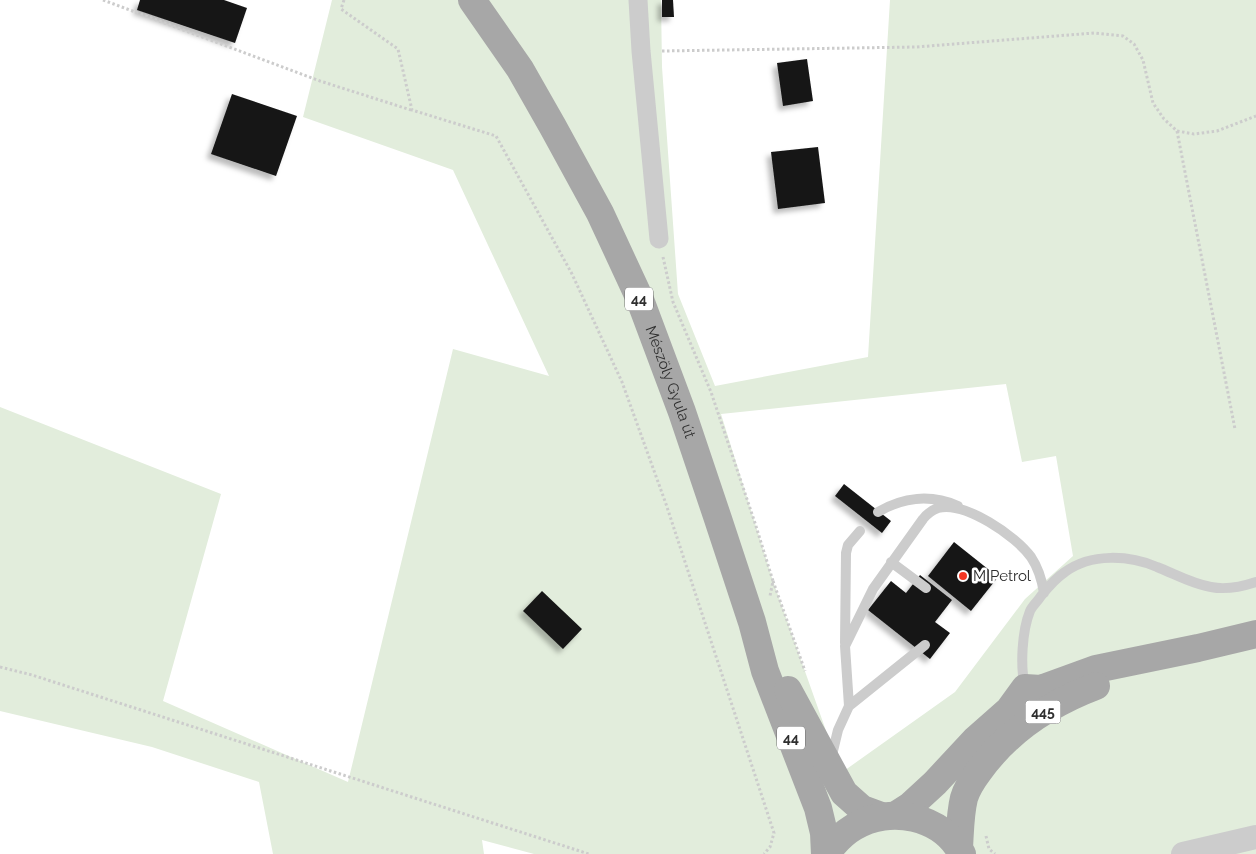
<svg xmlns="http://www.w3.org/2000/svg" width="1256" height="854" viewBox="0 0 1256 854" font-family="Raleway,sans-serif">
<defs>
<filter id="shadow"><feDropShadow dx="-4.5" dy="4.5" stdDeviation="2.5" flood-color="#0004"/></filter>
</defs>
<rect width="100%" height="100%" fill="#fff"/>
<path fill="#e2eddc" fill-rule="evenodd" d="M 332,0 L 661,0 L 662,67 L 678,294 L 715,386 L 868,357 L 890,0 L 1256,0 L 1256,854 L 534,854 L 482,840 L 484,854 L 273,854 L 259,782 L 152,747 L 0,711 L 0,407 L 221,494 L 163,701 L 348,782 L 453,349 L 549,376 L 453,170 L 303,117 ZM 1006,384 L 1022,462 L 1056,456 L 1073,556 L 1025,599 L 955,692 L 841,773 L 773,581 L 721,414 Z"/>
<path fill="#161616" filter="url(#shadow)" d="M 140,0 L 224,0 L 247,8 L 235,43 L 137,10 Z
M 662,0 L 673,0 L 674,17 L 662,17 Z
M 807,59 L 813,101 L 783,106 L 777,63 Z
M 232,94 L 297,116 L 276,176 L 211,154 Z
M 818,147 L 825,203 L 778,209 L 771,152 Z
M 844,484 L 891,521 L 882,533 L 835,496 Z
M 954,542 L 998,577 L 971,611 L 928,576 Z
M 920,575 L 952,600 L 935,622 L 950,633 L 930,659 L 868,610 L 891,581 L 906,593 Z
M 542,591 L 582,629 L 563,649 L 523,611 Z"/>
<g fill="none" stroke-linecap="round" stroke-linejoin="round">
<path stroke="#ccc" stroke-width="3" stroke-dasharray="2.5 2.5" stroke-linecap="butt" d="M 103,0 L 320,81 L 411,110
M 344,0 L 341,9 L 398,49 L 412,110 L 496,136 L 572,274 L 622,382 L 666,504 L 774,833 L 770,847 L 764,854
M 662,51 L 916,47 L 1094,33 L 1123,36 L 1134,44 L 1143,60 L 1153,103 L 1164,119 L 1177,131 L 1194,134 L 1217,131 L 1256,116
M 1177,131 L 1235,429
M 663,257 L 673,302 L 711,392 L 755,523 L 773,581 L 770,596
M 773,581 L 805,671
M 0,667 L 32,675 L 589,854
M 986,836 L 989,849 L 995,854"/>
<path stroke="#ccc" stroke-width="10" d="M 878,512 C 903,497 931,494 958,506
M 891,562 L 926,588
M 845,643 L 846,553 L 848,545 L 860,531
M 1025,687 C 1020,666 1022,631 1030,611 C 1032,606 1038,601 1041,596 C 1048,587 1056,578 1065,572 C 1091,553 1129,555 1157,567 C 1175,574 1192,584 1211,587 C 1226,590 1241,587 1256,582
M 849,706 L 845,646 L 873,589 L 923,519 C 927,514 932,510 938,508 C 965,501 1016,536 1031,557 C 1039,569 1042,580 1044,593
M 831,759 L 838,730 L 849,706 L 925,645"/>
<path stroke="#ccc" stroke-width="19" d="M 638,0 L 641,51 L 659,239"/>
<path stroke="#ccc" stroke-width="24" d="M 1183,854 L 1256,837"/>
<g stroke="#a7a7a7" stroke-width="28">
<path id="s1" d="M 472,0 L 520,69 L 553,127 L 600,213 L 639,297 L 682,412 L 718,519 L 752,622 L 765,671 L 818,808 L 824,833 L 825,854"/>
<path d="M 788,690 L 844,793 L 862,809 L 881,816"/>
<path d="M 896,815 L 910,806 L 935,783 L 975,740 L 1009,710 L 1025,688 L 1041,689 L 1096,669 L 1198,648 L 1256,634"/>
<path d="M 959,848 C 960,832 960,814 964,798 C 967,788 973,779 979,771 C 1008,731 1051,703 1096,686"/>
<path d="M 826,854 C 834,843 842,834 854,827 C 890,805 942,816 962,854"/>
</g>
</g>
<circle fill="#f43623" stroke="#fff" stroke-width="2" cx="963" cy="576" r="5"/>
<g text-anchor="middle" stroke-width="5" stroke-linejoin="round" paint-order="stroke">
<g fill="#fff" stroke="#6d6d6d" stroke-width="1">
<rect x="625" y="287.5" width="28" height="23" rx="4"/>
<rect x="1025.5" y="700.5" width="35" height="23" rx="4"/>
<rect x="777" y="726.5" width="28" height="23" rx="4"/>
</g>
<g font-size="14" font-weight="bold" fill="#2f2f2f">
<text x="639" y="304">44</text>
<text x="1043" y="717">445</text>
<text x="791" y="743">44</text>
</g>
<g font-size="15" fill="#2f2f2f" stroke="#fff">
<text dy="5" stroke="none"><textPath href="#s1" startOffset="432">Mészöly Gyula út</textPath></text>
</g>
<g font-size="15" fill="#2f2f2f" stroke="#fff" text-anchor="start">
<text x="973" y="581">M Petrol</text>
</g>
</g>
</svg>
